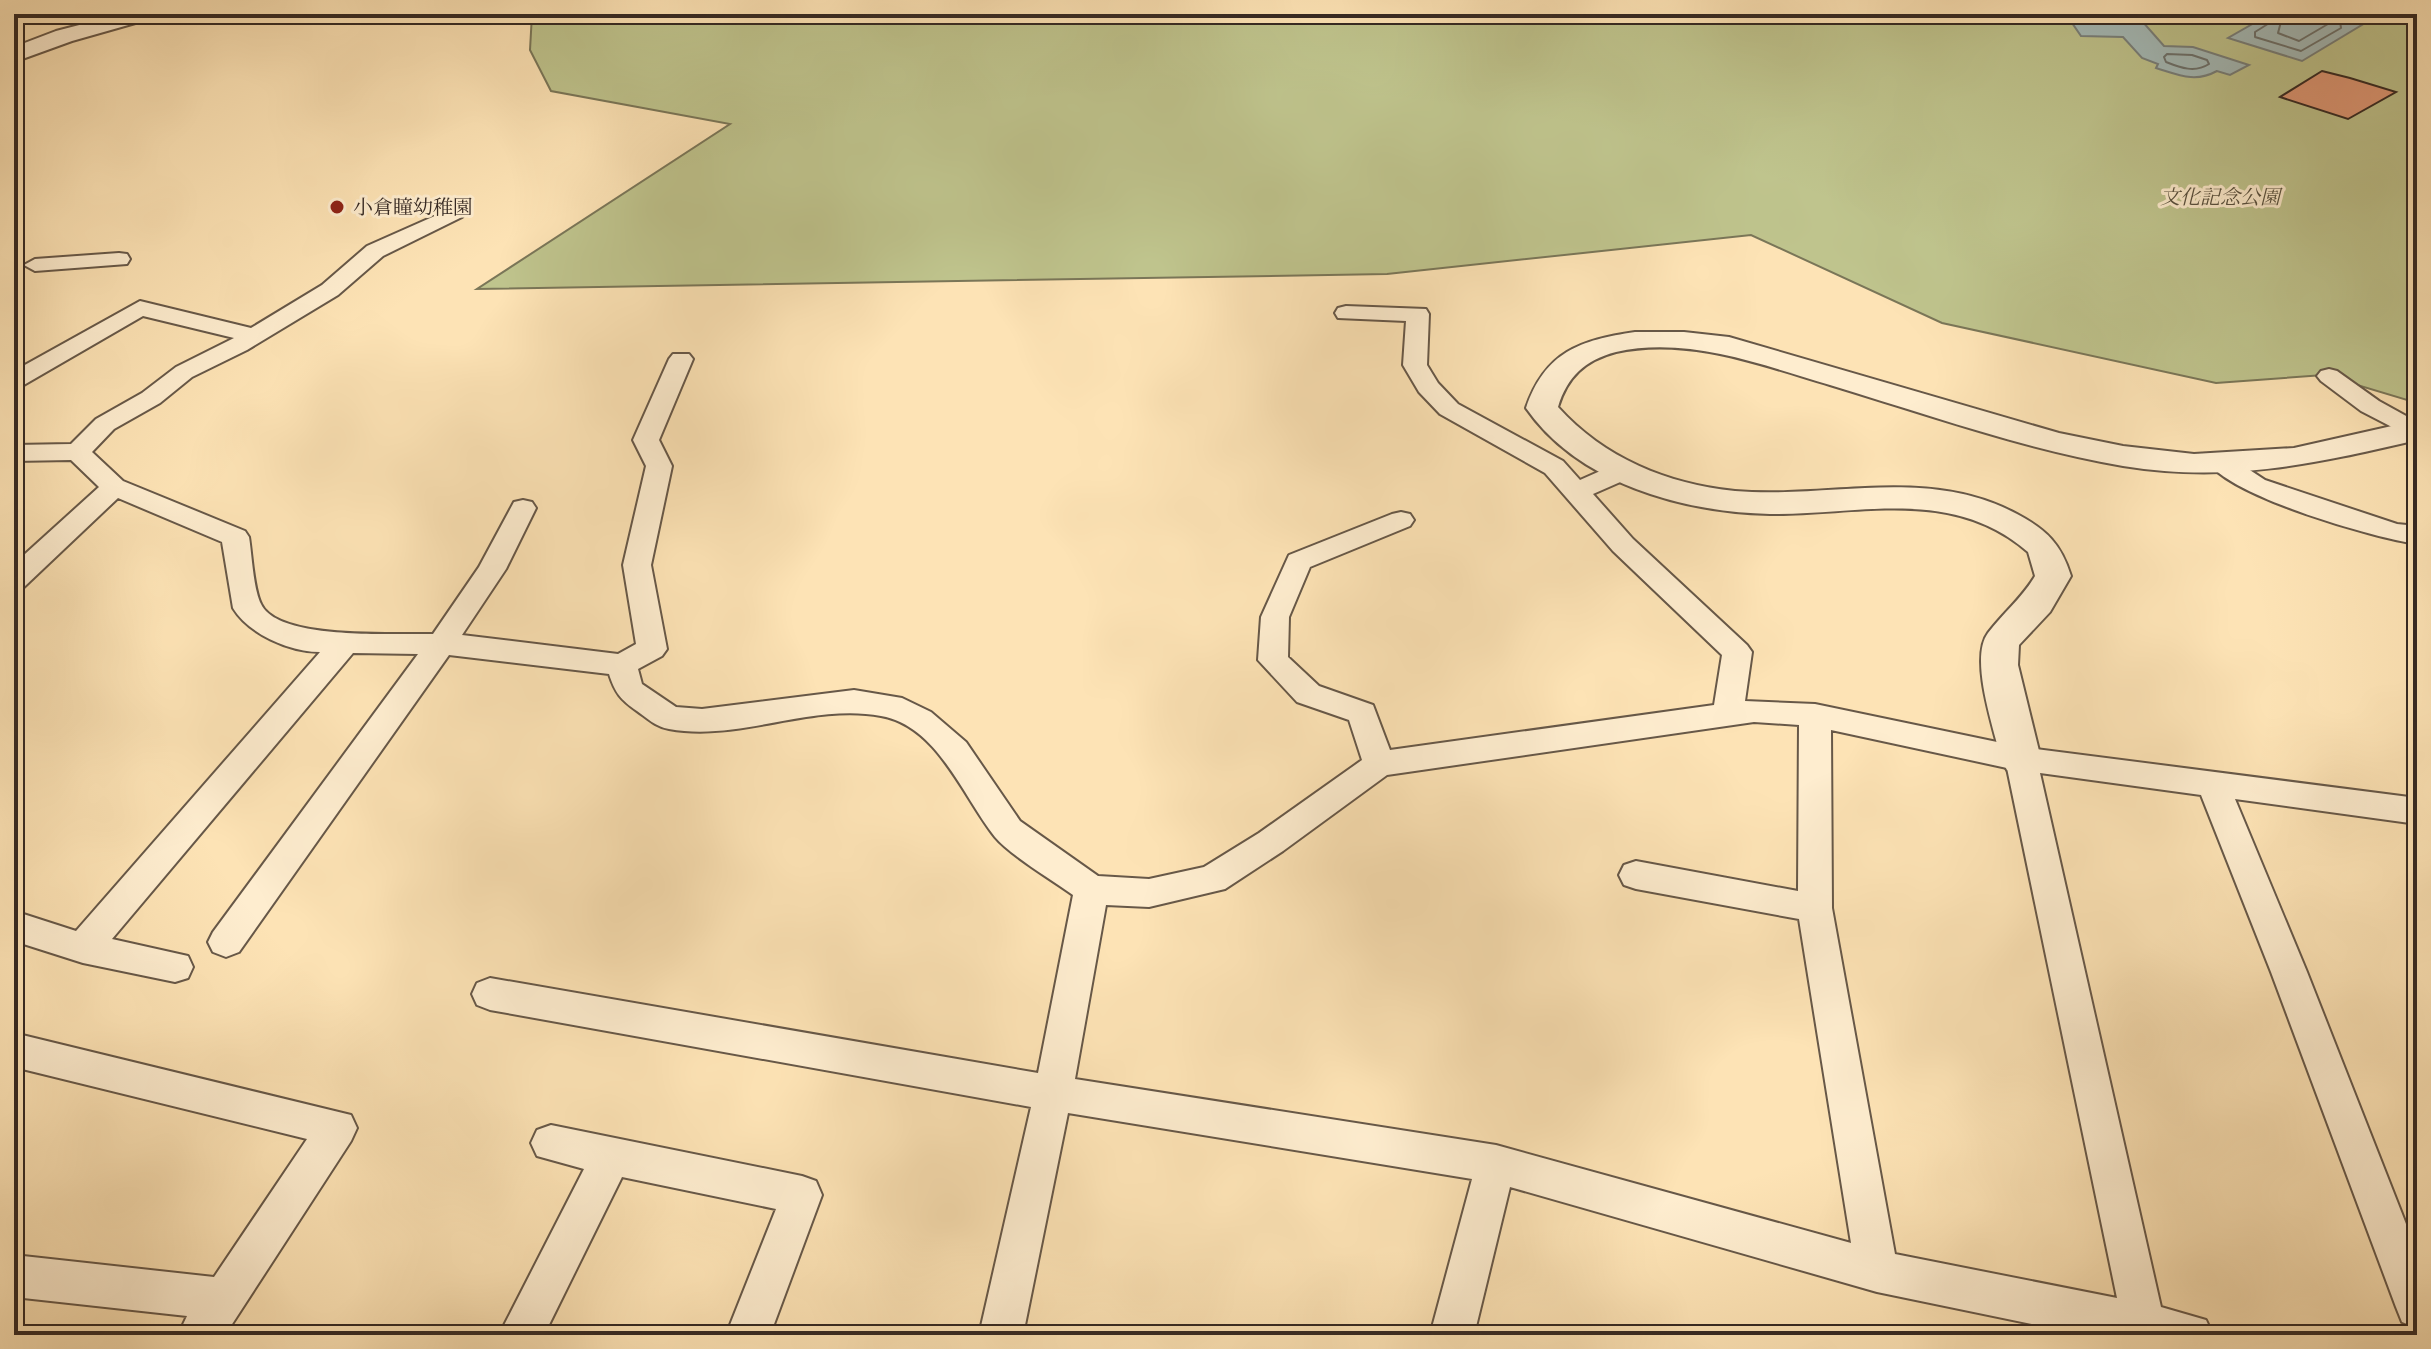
<svg xmlns="http://www.w3.org/2000/svg" width="2431" height="1349" viewBox="0 0 2431 1349" font-family="'IM FELL English','Noto Serif JP',serif">
<rect width="100%" height="100%" fill="#fde3b5"/>
<filter id="stains"><feTurbulence type="fractalNoise" baseFrequency=".0025" numOctaves="4"/><feColorMatrix values="0 0 0 0 .2 0 0 0 0 .09 0 0 0 0 .02 0 0 0 .5 -.17"/></filter>
<radialGradient id="worn" r=".72"><stop offset=".6" stop-color="#630" stop-opacity="0"/><stop offset="1" stop-color="#630" stop-opacity=".3"/></radialGradient>
<path fill="#bfc48d" stroke="#7a7658" stroke-width="2" d="M 532,14 L 2417,14 L 2417,403 L 2324,375 L 2216,383 L 1942,323 L 1751,235 L 1387,274 L 477,289 L 730,124 L 551,91 L 530,50 Z"/>
<path fill="#a4bbb9" stroke="#78817d" stroke-width="2" d="M 2270,14 L 2335,14 L 2365,23 L 2302,61 L 2228,38 Z
M 2068,17 L 2142,21 L 2164,46 L 2193,47 L 2249,65 L 2230,75 L 2217,71 C 2195,83 2179,75 2156,68 L 2158,64 L 2142,58 L 2123,37 L 2081,36 Z"/>
<g fill="none" stroke-linecap="round" stroke-linejoin="round">
<path stroke="#6c726e" stroke-width="2" d="M 2273,14 L 2271,22 L 2255,32 L 2255,37 L 2301,51 L 2341,28 L 2339,14
M 2283,14 L 2278,33 L 2299,41 L 2328,24 L 2329,14
M 2167,54 L 2192,55 L 2207,60 L 2209,64 C 2195,73 2181,68 2166,62 L 2164,57 Z"/>
</g>
<path fill="#df9876" stroke="#352923" stroke-width="2" d="M 2322,71 L 2350,78 L 2396,92 L 2348,119 L 2280,97 Z"/>
<g fill="none" stroke-linecap="round" stroke-linejoin="round">
<defs>
<path id="minor" d="M 455,207 L 465,213 L 462,217 L 383,256 L 338,295 L 247,350 L 192,377 L 160,403 L 114,429 L 92,452 L 123,481 L 245,531 L 249,537 C 252,555 253,588 261,604 C 278,641 397,633 433,634 L 479,567 L 514,502 L 523,500 L 532,502 L 536,508 L 506,569 L 462,635 L 618,654 L 636,644 L 623,565 L 646,466 L 633,440 L 669,359 L 673,354 L 689,354 L 693,359 L 659,440 L 672,466 L 651,565 L 667,649 L 662,656 L 638,669 L 642,684 L 676,707 L 702,709 L 854,690 L 902,698 L 931,712 L 966,742 L 1020,821 L 1098,876 L 1149,879 L 1204,867 L 1259,833 L 1362,760 L 1349,720 L 1297,702 L 1258,660 L 1261,617 L 1289,555 L 1392,514 L 1401,512 L 1410,514 L 1414,520 L 1410,526 L 1310,567 L 1289,617 L 1288,657 L 1319,686 L 1373,705 L 1390,750 L 1714,705 L 1722,655 L 1613,551 L 1545,473 L 1440,414 L 1419,392 L 1403,365 L 1406,321 L 1338,318 L 1335,313 L 1338,308 L 1346,306 L 1426,309 L 1429,314 L 1427,365 L 1438,383 L 1458,404 L 1563,461 L 1580,480 L 1616,464 L 1634,464 L 1638,470 L 1634,476 L 1593,494 L 1633,539 L 1747,645 L 1752,652 L 1745,701 L 1815,704 L 2021,747 L 2417,798 L 2417,824 L 2235,799 L 2307,972 L 2417,1252 L 2417,1328 L 2402,1322 L 2396,1307 L 2271,972 L 2201,795 L 2040,773 L 2161,1307 L 2206,1320 L 2213,1335 L 2085,1335 L 1877,1292 L 1510,1187 L 1474,1335 L 1430,1335 L 1472,1179 L 1068,1113 L 1023,1335 L 979,1335 L 1031,1107 L 490,1010 L 477,1005 L 472,994 L 477,983 L 490,978 L 1038,1073 L 1073,895 C 1052,880 1010,855 995,837 C 963,797 938,726 881,716 C 811,703 739,742 669,729 C 656,727 647,718 637,711 C 621,700 615,693 609,674 L 449,655 L 239,952 L 226,957 L 213,952 L 208,942 L 213,932 L 418,654 L 353,653 L 112,939 L 188,956 L 193,967 L 188,978 L 175,982 L 83,963 L 14,941 L 14,911 L 76,931 L 320,652 C 289,652 249,634 233,608 L 222,542 L 118,498 L 24,587 L 14,589 L 14,564 L 99,487 L 71,460 L 14,461 L 14,445 L 71,444 L 96,419 L 142,393 L 176,367 L 234,338 L 143,316 L 22,386 L 14,388 L 14,371 L 140,301 L 251,328 L 322,285 L 367,246 ZM 1754,722 L 1799,725 L 1798,891 L 1636,861 L 1624,865 L 1619,875 L 1624,885 L 1636,889 L 1799,919 L 1851,1243 L 1496,1145 L 1075,1079 L 1106,905 L 1149,907 L 1225,889 L 1283,851 L 1387,775 ZM 1831,730 L 2007,768 L 2117,1298 L 1895,1254 L 1832,908 Z
M 119,253 L 127,254 L 130,259 L 127,264 L 35,271 L 24,265 L 35,259 Z
M 2329,369 L 2337,371 L 2379,401 L 2417,422 L 2417,440 L 2361,411 L 2321,381 L 2317,376 L 2321,371 Z
M 2221,454 L 2230,457 L 2265,480 L 2397,524 L 2417,526 L 2417,544 C 2374,538 2232,497 2208,462 L 2212,457 Z
M 14,1033 L 351,1115 L 357,1128 L 351,1141 L 225,1335 L 178,1335 L 187,1316 L 14,1297 L 14,1255 L 214,1277 L 307,1139 L 14,1067 Z
M 551,1125 L 802,1176 L 816,1181 L 822,1195 L 770,1335 L 726,1335 L 776,1209 L 622,1177 L 544,1335 L 499,1335 L 584,1169 L 537,1156 L 531,1143 L 537,1130 Z"/>
<path id="tertiary" d="M 122,14 L 156,14 L 153,18 L 72,41 L 14,62 L 14,47 L 56,31 Z
M 1635,332 L 1684,332 L 1729,337 L 2059,433 L 2123,446 L 2194,454 L 2294,448 L 2414,421 L 2417,422 L 2417,440 C 2315,464 2228,483 2123,466 C 2024,449 1926,414 1830,385 C 1762,365 1688,336 1616,352 C 1585,360 1567,377 1558,407 C 1604,458 1667,484 1735,491 C 1831,499 1928,466 2017,514 C 2047,530 2061,544 2071,576 L 2050,612 L 2019,645 L 2018,665 L 2041,759 L 2035,770 L 2021,774 L 2007,770 L 2001,759 C 1994,729 1969,658 1988,633 C 2003,613 2022,598 2035,576 L 2028,552 C 1952,486 1860,515 1770,514 C 1682,512 1578,483 1526,408 C 1545,352 1580,340 1635,332 Z"/>
</defs>
<use href="#minor" stroke="#675848" stroke-width="4"/>
<use href="#tertiary" stroke="#675848" stroke-width="4"/>
<use href="#minor" fill="#feedcf" fill-rule="evenodd"/>
<use href="#tertiary" fill="#feedcf" fill-rule="evenodd"/>
</g>
<circle fill="#8f2418" stroke="#feedcf" stroke-width="3" cx="337" cy="207" r="8"/>
<g text-anchor="middle" stroke-width="6" stroke-linejoin="round" paint-order="stroke">
<g font-size="20" font-style="italic" fill="#58503e" stroke="#feedcf">
<text x="2220" y="204">文化記念公園</text>
</g>
<g font-size="20" fill="#352923" stroke="#feedcf" text-anchor="start">
<text x="353" y="214">小倉瞳幼稚園</text>
</g>
</g>
<rect width="2431" height="1349" fill="none" stroke="#fde3b5" stroke-width="48"/>
<rect x="16" y="16" width="2399" height="1317" fill="none" stroke="#352923" stroke-width="4"/>
<rect x="24" y="24" width="2383" height="1301" fill="none" stroke="#352923" stroke-width="2"/>
<rect width="100%" height="100%" filter="url(#stains)"/>
<rect width="100%" height="100%" fill="url(#worn)"/>
</svg>
